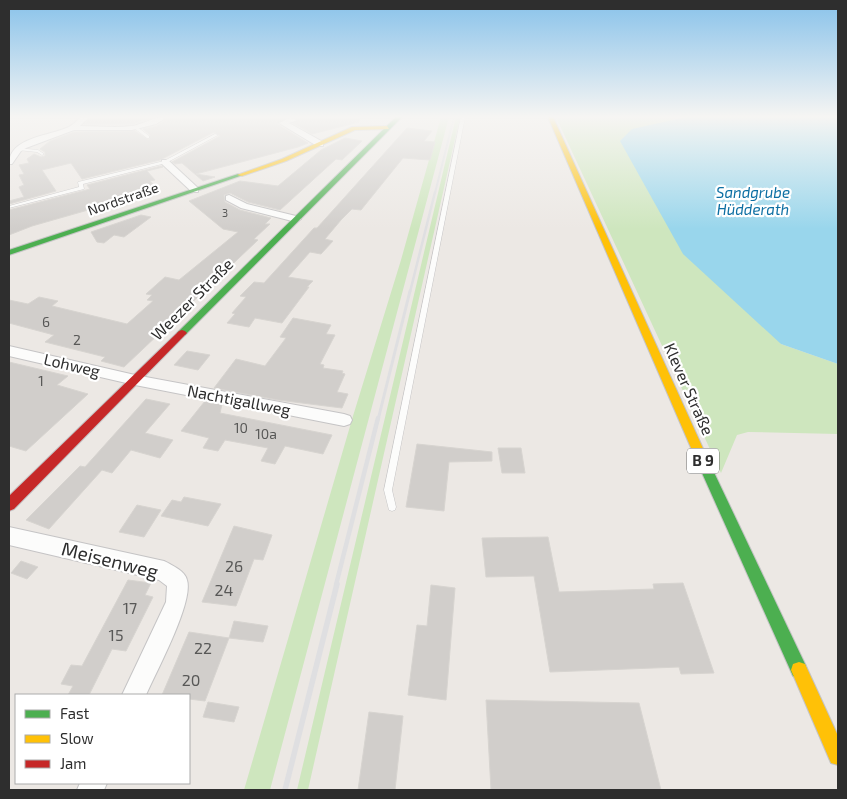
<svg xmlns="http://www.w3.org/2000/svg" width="847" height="799" viewBox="0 0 847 799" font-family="'Exo 2',sans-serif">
<rect width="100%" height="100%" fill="#ece8e4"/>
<path fill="#cee6be" d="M 441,117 L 449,117 L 270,790 L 244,790 L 353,416 L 401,260 Z
M 456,117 L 460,117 L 308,790 L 297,790 Z
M 556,117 L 686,117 L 672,118 L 781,344 L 838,364 L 838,434 L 748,432 L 737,435 L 721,473 Z"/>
<path fill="#99d6ec" d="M 686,117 L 838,117 L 838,364 L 781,344 L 683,254 L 620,141 L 632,129 Z"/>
<path fill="#d1cecb" stroke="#d7d4d0" d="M 129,117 L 155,117 L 132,124 L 84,124 L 90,118 Z
M 169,117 L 288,117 L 277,124 L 308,143 L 298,147 L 196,174 L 215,177 L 203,181 L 182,163 L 175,164 L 172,162 L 220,136 L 214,132 L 160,160 L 82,179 L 71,163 L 42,170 L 56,191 L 9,204 L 9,201 L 24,197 L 19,187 L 24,185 L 19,175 L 24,174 L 19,165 L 29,163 L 27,159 L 34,154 L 41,157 L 45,156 L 45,152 L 40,149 L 50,141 L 74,132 L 135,131 L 149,140 L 150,135 L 143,129 L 157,126 Z
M 292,117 L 359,117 L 359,122 L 312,134 L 293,123 L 299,119 Z
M 407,128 L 432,131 L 424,141 L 435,142 L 430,160 L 403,158 L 361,210 L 352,209 L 341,220 L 325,239 L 333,241 L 321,254 L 310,252 L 288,277 L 313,281 L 307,287 L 309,287 L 282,323 L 255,318 L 249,327 L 227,323 L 235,314 L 232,313 L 246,297 L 240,296 L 254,282 L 264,283 L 314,228 L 317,228 Z
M 345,138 L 362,141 L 342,160 L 336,159 L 280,210 L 248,202 L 230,193 L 224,195 L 225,202 L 240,210 L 271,218 L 265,224 L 270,224 L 254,239 L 258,240 L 124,367 L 101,361 L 105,357 L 45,342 L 54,335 L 9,323 L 9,300 L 28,304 L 39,297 L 58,301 L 52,306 L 127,324 L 153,301 L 147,300 L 152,295 L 146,294 L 165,277 L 179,280 L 238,232 L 223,229 L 189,201 L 240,181 L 278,186 L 321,150 Z
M 161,166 L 163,167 L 147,171 L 155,180 L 150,181 L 158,190 L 32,226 L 9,235 L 9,210 L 90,189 L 87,185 Z
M 141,215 L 151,217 L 124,237 L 114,235 L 104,243 L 97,242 L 91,232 Z
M 293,318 L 331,325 L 326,334 L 335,335 L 320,364 L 324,365 L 323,368 L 343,371 L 342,373 L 345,374 L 337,392 L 348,394 L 342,408 L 278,400 L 214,388 L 236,359 L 265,366 L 286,338 L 280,337 Z
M 187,351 L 210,355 L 198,370 L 174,365 Z
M 9,362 L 68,376 L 57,385 L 88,394 L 26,451 L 9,446 Z
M 146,399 L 170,404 L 145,433 L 173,440 L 160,458 L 131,450 L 112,473 L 102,470 L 49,529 L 26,520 L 80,466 L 85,467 Z
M 205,401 L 222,404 L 220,413 L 332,435 L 323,454 L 285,446 L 275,464 L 261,461 L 268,448 L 225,440 L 218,451 L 203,448 L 209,438 L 181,431 Z
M 417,444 L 492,452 L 492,461 L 449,462 L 444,511 L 406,507 Z
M 498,448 L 521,448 L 525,473 L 502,473 Z
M 184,497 L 221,504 L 208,526 L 161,516 L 172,500 L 181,502 Z
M 137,505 L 161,510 L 144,537 L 119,532 Z
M 234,526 L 272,535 L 263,560 L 254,559 L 236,606 L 202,602 Z
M 548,537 L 559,592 L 654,589 L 653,584 L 683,583 L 714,673 L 681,674 L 679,667 L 550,672 L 534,576 L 486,577 L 482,538 Z
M 21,561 L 38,567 L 27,579 L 11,573 Z
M 128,580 L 151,583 L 145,595 L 153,597 L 126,651 L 112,649 L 89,695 L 68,695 L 73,686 L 61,684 L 71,665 L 82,666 Z
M 431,585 L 455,588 L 446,700 L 408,695 L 417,625 L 427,626 Z
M 234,621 L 268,626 L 263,642 L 229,638 Z
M 189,632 L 229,638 L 205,701 L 189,699 L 189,695 L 162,695 Z
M 486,700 L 639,703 L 661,790 L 491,790 Z
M 208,702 L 239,707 L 234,722 L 203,717 Z
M 369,712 L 403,716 L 395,790 L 358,790 Z"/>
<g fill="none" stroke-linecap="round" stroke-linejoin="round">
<defs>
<path id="lane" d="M 461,117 L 465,117 L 392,490 L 396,507 L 395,510 L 392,511 L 389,510 L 384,490 Z
M 134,126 L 136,126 L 149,136 L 149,138 L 147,138 L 134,128 Z
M 215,134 L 218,135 L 166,163 L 83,184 L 84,189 L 9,208 L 9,206 L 79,187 L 78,182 L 164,161 Z
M 17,148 L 38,150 L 44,154 L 42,155 L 37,152 L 18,150 L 17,150 Z"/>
<path id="street" d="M 81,117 L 89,117 L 80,126 C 97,126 115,128 132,126 C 144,124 155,116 167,117 L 156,124 L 132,130 L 74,130 L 26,148 L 21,151 L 12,164 L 9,164 C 9,137 50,136 69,127 C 73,125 77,120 81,117 Z
M 290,118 L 297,120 L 289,123 L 323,142 L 323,146 L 317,146 L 279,123 Z
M 162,160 L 168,160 L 198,188 L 198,192 L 192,192 L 162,164 Z
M 229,195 L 247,204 L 300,217 L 301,219 L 296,222 L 241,208 L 226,200 L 226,196 Z
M 9,346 L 135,375 L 344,414 L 350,416 L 352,420 L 350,424 L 344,426 L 135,385 L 9,356 Z
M 9,527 L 164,561 C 172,565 185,571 187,580 C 194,602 156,672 146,695 L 122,695 L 166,602 L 167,586 L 159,580 L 9,545 Z
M 80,783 L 107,783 L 104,790 L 77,790 Z"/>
<path id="fast" d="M 396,117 L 402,117 L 185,335 L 179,335 L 177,333 L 179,331 Z
M 238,174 L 243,175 L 9,255 L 9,250 Z
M 704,459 L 708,460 L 710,464 L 805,664 L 807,670 L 805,676 L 799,678 L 793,676 L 698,464 L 700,460 Z"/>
<path id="slow" d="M 548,117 L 553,117 L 710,464 L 708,468 L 704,469 L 700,468 L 698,464 Z
M 387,126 L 389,129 L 355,130 L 286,161 L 242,176 L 237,175 L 282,159 L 352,127 Z
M 799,662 L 805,664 L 838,736 L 838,765 L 831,763 L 791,670 L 793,664 Z"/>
<path id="jam" d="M 182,330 L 185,331 L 187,333 L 185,335 L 14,509 L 9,511 L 9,496 L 179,331 Z"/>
</defs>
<use href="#lane" stroke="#c5c4c5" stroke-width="1"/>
<use href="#street" stroke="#c5c4c5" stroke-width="2"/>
<use href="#fast" stroke="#c5c4c5" stroke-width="2"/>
<use href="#slow" stroke="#c5c4c5" stroke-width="2"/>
<use href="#jam" stroke="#c5c4c5" stroke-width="2"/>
<use href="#lane" fill="#fcfcfb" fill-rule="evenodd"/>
<use href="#street" fill="#fcfcfb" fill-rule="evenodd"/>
<use href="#fast" fill="#4caf50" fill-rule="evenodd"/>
<use href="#slow" fill="#ffc107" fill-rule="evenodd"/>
<use href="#jam" fill="#c62828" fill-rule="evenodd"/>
<path stroke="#dfdfe1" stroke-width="2" d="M 435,193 L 454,117"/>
<path stroke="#dfdfe1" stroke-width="2.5" d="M 410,292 L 435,192"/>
<path stroke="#dfdfe1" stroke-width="3" d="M 378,420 L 410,291"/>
<path stroke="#dfdfe1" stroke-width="4.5" d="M 336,585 L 378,418"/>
<path stroke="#dfdfe1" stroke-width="5.5" d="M 285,790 L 337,584"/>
</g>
<linearGradient id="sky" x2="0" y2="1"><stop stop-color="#88c2ea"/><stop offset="0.51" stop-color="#f6f5f3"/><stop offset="1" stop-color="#f6f5f3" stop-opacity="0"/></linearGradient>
<rect width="847" height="229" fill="url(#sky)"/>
<g text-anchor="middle" stroke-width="4.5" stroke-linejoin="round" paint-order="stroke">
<g font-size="11" fill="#585857">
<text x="225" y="217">3</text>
</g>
<g font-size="14" fill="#2e2e2e" stroke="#fff">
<text transform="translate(123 199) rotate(-19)" y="5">Nordstraße</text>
</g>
<g font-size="14" fill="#585857">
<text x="46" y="327">6</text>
<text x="77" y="345">2</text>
<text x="41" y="386">1</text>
<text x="241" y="433">10</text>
<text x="266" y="439">10a</text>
</g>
<g font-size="15" font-style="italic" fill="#0d6fa3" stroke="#fff">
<text x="753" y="198">Sandgrube<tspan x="753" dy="17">Hüdderath</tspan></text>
</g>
<rect fill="#fff" stroke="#6d6d6d" stroke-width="1" x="687" y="448.5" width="32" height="25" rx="4"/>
<g font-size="15" font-weight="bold" fill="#2e2e2e">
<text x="703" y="466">B 9</text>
</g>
<g font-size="16" fill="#2e2e2e" stroke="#fff">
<text transform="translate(192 299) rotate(-45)" y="6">Weezer Straße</text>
<text transform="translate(72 365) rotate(13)" y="6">Lohweg</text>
<text transform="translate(689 389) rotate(66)" y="6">Klever Straße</text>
<text transform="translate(239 400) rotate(11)" y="6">Nachtigallweg</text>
</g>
<g font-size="16" fill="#585857">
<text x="234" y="572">26</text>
<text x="224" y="596">24</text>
<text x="130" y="614">17</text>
<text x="116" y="641">15</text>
<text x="203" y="654">22</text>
<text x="191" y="686">20</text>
</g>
<g font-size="19" fill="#2e2e2e" stroke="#fff">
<text transform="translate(110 560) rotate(14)" y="7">Meisenweg</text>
</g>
</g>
<rect width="847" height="799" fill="none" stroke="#2e2e2e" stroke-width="20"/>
<rect x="15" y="694" width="175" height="90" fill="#ffffff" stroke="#ababab"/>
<rect x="25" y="710" width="25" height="8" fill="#4caf50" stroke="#ababab"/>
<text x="60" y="719" font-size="15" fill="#2e2e2e">Fast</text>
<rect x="25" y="735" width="25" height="8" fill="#ffc107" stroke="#ababab"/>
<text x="60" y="744" font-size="15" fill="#2e2e2e">Slow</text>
<rect x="25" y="760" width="25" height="8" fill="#c62828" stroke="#ababab"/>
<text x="60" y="769" font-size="15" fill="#2e2e2e">Jam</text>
</svg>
